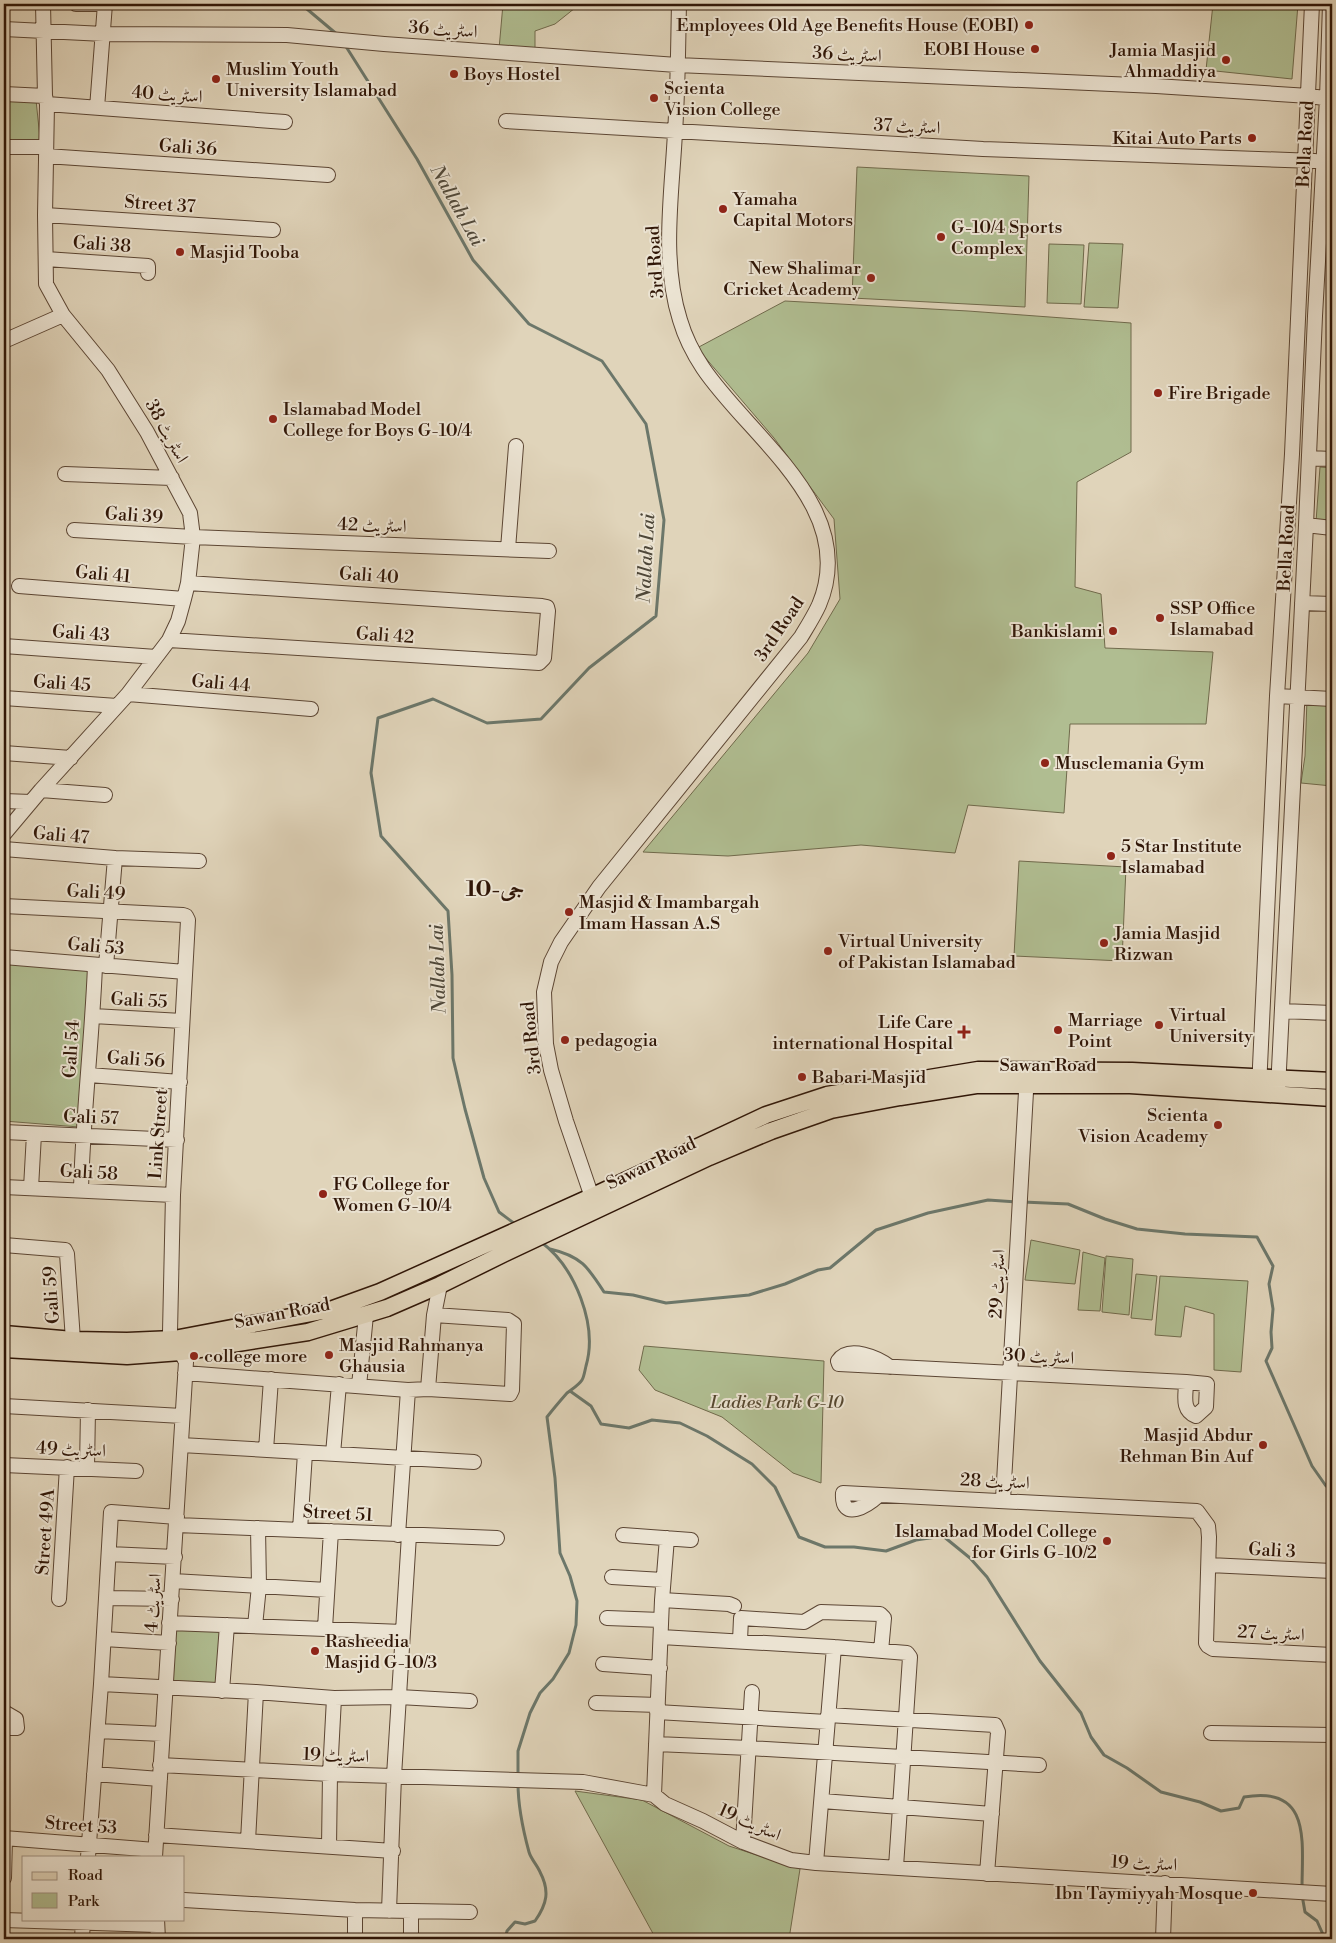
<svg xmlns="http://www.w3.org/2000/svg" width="1336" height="1943" viewBox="0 0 1336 1943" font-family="'Libre Bodoni',Amiri,serif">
<rect width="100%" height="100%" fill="#e0d4ba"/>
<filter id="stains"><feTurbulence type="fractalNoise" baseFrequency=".004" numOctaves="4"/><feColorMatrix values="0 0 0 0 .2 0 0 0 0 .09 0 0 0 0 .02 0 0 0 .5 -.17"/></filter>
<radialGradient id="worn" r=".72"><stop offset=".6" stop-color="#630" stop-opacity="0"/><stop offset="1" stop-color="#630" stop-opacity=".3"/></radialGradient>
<path fill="#b0bd91" stroke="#706a4c" d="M 503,4 L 627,4 L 627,6 L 580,4 L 555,24 L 535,31 L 535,53 L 499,49 Z
M 1213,4 L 1298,4 L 1292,79 L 1206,70 Z
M 4,98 L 36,100 L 41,148 L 4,148 Z
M 857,167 L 1029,176 L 1025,307 L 852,298 Z
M 1089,243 L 1123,244 L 1118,308 L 1084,307 Z
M 1049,244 L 1084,245 L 1081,304 L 1047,303 Z
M 785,301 L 968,311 L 1131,323 L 1131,452 L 1077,482 L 1075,587 L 1101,594 L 1105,648 L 1213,652 L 1206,724 L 1070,724 L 1064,813 L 968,805 L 955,853 L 861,845 L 728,856 L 643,852 L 808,653 L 840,599 L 834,519 L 774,438 L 697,348 Z
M 1320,467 L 1332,468 L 1332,523 L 1316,522 Z
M 1307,699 L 1332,701 L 1332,786 L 1301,783 L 1305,756 Z
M 1019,861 L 1126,867 L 1122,961 L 1014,956 Z
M 4,962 L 90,969 L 79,1127 L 4,1121 Z
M 1031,1240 L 1080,1250 L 1075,1284 L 1025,1280 Z
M 1083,1252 L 1105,1258 L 1100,1311 L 1078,1310 Z
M 1106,1256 L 1133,1259 L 1129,1315 L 1102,1312 Z
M 1136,1274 L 1157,1276 L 1152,1320 L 1131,1318 Z
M 1160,1276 L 1248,1281 L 1241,1372 L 1214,1370 L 1214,1314 L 1185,1306 L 1181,1337 L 1155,1335 Z
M 644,1346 L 824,1361 L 821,1483 L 793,1473 L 722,1417 L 655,1390 L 639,1370 Z
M 171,1624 L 223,1629 L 221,1689 L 167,1686 Z
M 575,1791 L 642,1800 L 729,1846 L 800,1869 L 789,1939 L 656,1939 Z"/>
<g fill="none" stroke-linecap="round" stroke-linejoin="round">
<path stroke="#6c776a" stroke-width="3" d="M 301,4 L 339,36
M 345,45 L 417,159 L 473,260 L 529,324 L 602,361 L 646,424 L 664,520 L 656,616 L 589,668 L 541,719 L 487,723 L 433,699 L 378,718 L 371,773 L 381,836 L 448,911 L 452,975 L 453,1058 L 465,1109 L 484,1178 L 499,1212 L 515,1224
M 1023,1202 L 1068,1204 L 1105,1219 L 1137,1229 L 1185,1234 L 1257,1237 L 1273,1266 L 1269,1284 L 1273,1309 L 1271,1332 L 1272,1348 L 1266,1361 L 1312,1466 L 1326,1486 L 1332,1488
M 550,1249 C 581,1256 588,1267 604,1292 L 633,1295 L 666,1303 L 749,1295 L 785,1284 L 818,1270 L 830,1268 L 876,1230 L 928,1213 L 988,1200 L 1017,1202
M 570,1391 L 591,1406 L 601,1424 L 629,1428 L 652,1420 L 680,1423 L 707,1436 L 752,1464 L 775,1487 L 799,1537 L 825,1547 L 854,1547 L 886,1551 L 916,1540 L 943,1536 L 970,1558 L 987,1577 L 1040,1661 L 1081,1713 L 1091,1737 L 1104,1755 L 1127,1768 L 1161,1792 L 1200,1802 L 1221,1811 L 1239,1808 L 1244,1797 C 1312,1785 1302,1842 1302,1889
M 518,1777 L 518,1751 L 530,1713 L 540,1693 L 553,1679 L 569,1653 L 576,1625 L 577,1601 L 570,1576 L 560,1553 L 555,1478 L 547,1417 C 554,1408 560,1401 567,1393 C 572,1389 579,1385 582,1380 C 584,1377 585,1370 586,1366 C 598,1325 575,1267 541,1242
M 1302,1895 L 1305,1912 L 1317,1921 L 1325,1939
M 505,1939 L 507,1931 L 515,1922 L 525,1924 L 535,1921 C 547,1904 550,1891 540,1872 C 537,1865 531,1859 529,1852 C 523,1830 518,1806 518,1783"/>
<defs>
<path id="minor" d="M 76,4 L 105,4
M 4,29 L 104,34 L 287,35 L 384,44 L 677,65 L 1156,86 L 1309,96 L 1332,99
M 4,94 L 45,96
M 47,104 L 285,122
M 97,108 L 105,4
M 506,121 L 983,149 L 1315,161
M 4,147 L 46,147
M 46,156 L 328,175
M 45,215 L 273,230
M 1320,222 L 1332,222
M 46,259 L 148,266 L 148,273
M 4,341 L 63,315
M 1309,458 L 1332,459
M 65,474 L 172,478
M 1306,525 L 1332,528
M 74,530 L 193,537 L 549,551
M 508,549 L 516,446
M 19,586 L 184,599
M 1302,603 L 1332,604
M 169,640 L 539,663 L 544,658 L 548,611 L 547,607 L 542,606 L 188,583
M 4,646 L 156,657
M 128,694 L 311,709
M 1277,696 L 1332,699
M 4,698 L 117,706
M 4,753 L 71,758
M 41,790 L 105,795
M 4,801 L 31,802
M 4,834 L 41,790 L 128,694 L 169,640 L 178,621 L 184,599 L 188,583 L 193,537 L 190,513 L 147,432 L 108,370 L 63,315 L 46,284 L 45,215 L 47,104 L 45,96 L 43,4
M 4,849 L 115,858 L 199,861
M 4,906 L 183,915 L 186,916 L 188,920 L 173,1195 L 170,1332 L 186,1362 L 155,1857
M 4,957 L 185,972
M 106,966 L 115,858
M 1282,1011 L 1332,1013
M 93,1016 L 182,1021
M 89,1075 L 180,1082
M 1259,1088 L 1277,696 L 1292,454 L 1312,4
M 1278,1089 L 1306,525 L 1315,316 L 1327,98 L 1330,4
M 4,1132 L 177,1140
M 4,1187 L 173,1195
M 31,1188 L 34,1134
M 81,1189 C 83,1115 92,1040 95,966
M 595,1206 L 566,1121 L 551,1070 L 546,1044 L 544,992 L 551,962 L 561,942 L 599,887 L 801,637 C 807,627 814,616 819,605 C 860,508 749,437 703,368 C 693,353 685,337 680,320 C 661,260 672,194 675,132 C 678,89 678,47 679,4
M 4,1245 L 65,1250 L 67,1254 L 73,1340
M 890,1367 C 878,1358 849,1345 838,1361 L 839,1364 L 1186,1382 L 1207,1384 L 1206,1407 L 1196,1416 C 1181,1410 1186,1395 1186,1382
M 185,1373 L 408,1390 L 428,1389 L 510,1394 L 512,1390 L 514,1324 L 508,1320 L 434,1315
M 359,1386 L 366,1315
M 428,1389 L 434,1315 L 440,1285
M 4,1406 L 182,1416
M 181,1445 L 474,1462
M 266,1450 L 271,1379
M 333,1454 L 339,1384
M 4,1465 L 136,1471
M 87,1468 L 88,1410
M 879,1495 C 868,1505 841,1523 843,1493 L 1197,1511 L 1208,1526 L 1209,1537 L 1206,1643 L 1208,1646 L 1213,1649 L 1332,1655
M 1003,1500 L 1027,1074
M 177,1525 L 497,1538
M 300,1530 L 305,1453
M 398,1535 L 408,1390
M 623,1535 L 691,1540
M 109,1554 L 175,1557
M 1209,1565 L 1332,1571
M 612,1577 L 663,1580
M 173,1581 L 327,1590
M 107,1598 L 172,1599
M 59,1599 L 67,1467
M 662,1600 L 729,1604 L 734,1606
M 607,1618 L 661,1620
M 169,1623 L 403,1632
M 255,1626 L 259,1586 L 258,1528
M 325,1628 L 331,1531
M 661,1637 L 834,1647 L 907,1653 L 910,1657 L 896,1867
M 104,1639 L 169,1643
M 740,1641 L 741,1618 L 804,1622 L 821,1612 L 880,1614 L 884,1618 L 881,1651
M 603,1664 L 660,1668
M 101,1684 L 256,1692 L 334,1698 L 399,1697 L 470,1701
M 222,1691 L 227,1625
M 596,1703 L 658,1705
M 4,1712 L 16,1719 L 17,1728 L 4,1728
M 657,1712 L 827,1722
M 828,1715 L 995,1725 L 998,1732 L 987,1874
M 98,1731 L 162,1734
M 1211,1733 L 1332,1735
M 656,1744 L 749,1748 L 1039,1765
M 160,1765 L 330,1774 L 583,1782 L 654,1795 L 665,1804 L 703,1821 L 743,1842 L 791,1860 L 816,1863 L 1332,1894
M 94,1774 L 160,1779
M 654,1795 L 662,1600 L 667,1538
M 822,1801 L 992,1814
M 156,1835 L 393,1851
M 4,1838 L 155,1850
M 248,1841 L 256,1692
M 743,1842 L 752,1692
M 329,1847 L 330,1774 L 334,1698
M 88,1857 L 101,1684 L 111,1512 L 177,1517
M 816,1863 L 834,1647
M 4,1878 L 5,1838
M 184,1900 L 355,1910 L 470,1912
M 389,1911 L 394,1776 L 409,1535
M 157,1919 L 158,1939
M 4,1920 L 157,1925
M 82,1939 L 83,1919
M 355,1939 L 355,1910
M 411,1939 L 411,1912
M 1163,1939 L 1165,1883"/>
<path id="major" d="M 4,1334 L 73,1340 L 127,1341 L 174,1339 L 333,1309 L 380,1292 L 591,1197 L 766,1115 L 827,1095 L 978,1070 L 1132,1071 L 1332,1081
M 4,1349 L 127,1356 L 181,1352 L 308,1332 L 387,1308 L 440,1285 L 507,1252 L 709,1157 L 771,1131 L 831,1110 L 900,1097 L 976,1085 L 1130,1085 L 1332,1098"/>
</defs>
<use href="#minor" stroke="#5c4634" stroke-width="16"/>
<use href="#major" stroke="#301607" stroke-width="19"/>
<use href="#minor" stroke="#ebe3d2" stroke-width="14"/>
<use href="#major" stroke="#e0d4ba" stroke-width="16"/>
</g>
<g fill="#8f2418" stroke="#ebe3d2" stroke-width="2">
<circle cx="1029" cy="25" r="5"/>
<circle cx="1035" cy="49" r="5"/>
<circle cx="1226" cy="60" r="5"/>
<circle cx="454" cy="74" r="5"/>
<circle cx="216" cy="79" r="5"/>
<circle cx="654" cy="98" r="5"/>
<circle cx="1252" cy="138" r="5"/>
<circle cx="723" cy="209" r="5"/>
<circle cx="941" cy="237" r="5"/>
<circle cx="180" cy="252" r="5"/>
<circle cx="871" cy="278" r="5"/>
<circle cx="1158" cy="393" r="5"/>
<circle cx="273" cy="419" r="5"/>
<circle cx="1160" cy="618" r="5"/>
<circle cx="1113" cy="631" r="5"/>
<circle cx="1045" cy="763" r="5"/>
<circle cx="1111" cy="856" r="5"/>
<circle cx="569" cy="912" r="5"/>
<circle cx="1104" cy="943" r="5"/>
<circle cx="828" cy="951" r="5"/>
<circle cx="1159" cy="1025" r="5"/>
<circle cx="1058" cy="1030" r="5"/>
<path d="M961.5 1024.5h5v5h5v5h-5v5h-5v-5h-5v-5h5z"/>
<circle cx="565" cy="1040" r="5"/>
<circle cx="802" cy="1077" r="5"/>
<circle cx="1218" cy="1125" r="5"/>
<circle cx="323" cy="1194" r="5"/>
<circle cx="329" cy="1355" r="5"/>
<circle cx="194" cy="1356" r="5"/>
<circle cx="1263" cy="1445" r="5"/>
<circle cx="1107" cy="1541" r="5"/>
<circle cx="315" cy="1651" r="5"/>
<circle cx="1253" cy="1893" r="5"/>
</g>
<g text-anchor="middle" stroke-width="4" stroke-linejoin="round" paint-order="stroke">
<g font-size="18" fill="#301607" stroke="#ebe3d2" text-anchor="start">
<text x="1019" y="31" text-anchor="end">Employees Old Age Benefits House (EOBI)</text>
<text x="1025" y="55" text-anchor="end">EOBI House</text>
<text x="1216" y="56" text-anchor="end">Jamia Masjid<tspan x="1216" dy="21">Ahmaddiya</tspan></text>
<text x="226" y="75">Muslim Youth<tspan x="226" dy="21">University Islamabad</tspan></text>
<text x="464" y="80">Boys Hostel</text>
<text x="664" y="94">Scienta<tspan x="664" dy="21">Vision College</tspan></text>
<text x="1242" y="144" text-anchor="end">Kitai Auto Parts</text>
<text x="733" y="205">Yamaha<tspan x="733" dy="21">Capital Motors</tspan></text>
<text x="951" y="233">G-10/4 Sports<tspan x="951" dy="21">Complex</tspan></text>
<text x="190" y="258">Masjid Tooba</text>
<text x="861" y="274" text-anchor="end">New Shalimar<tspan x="861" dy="21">Cricket Academy</tspan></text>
<text x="1168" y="399">Fire Brigade</text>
<text x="283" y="415">Islamabad Model<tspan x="283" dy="21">College for Boys G-10/4</tspan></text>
<text x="1170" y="614">SSP Office<tspan x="1170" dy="21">Islamabad</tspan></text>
<text x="1103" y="637" text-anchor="end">Bankislami</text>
<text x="1055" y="769">Musclemania Gym</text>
<text x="1121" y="852">5 Star Institute<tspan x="1121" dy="21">Islamabad</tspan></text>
<text x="579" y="908">Masjid &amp; Imambargah<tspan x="579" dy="21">Imam Hassan A.S</tspan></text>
<text x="1114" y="939">Jamia Masjid<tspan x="1114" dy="21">Rizwan</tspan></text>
<text x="838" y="947">Virtual University<tspan x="838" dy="21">of Pakistan Islamabad</tspan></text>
<text x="1169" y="1021">Virtual<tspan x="1169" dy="21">University</tspan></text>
<text x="1068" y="1026">Marriage<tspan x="1068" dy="21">Point</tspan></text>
<text x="953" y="1028" text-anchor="end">Life Care<tspan x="953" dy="21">international Hospital</tspan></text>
<text x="575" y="1046">pedagogia</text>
<text x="812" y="1083">Babari Masjid</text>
<text x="1208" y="1121" text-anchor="end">Scienta<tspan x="1208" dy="21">Vision Academy</tspan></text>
<text x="333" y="1190">FG College for<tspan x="333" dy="21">Women G-10/4</tspan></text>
<text x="339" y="1351">Masjid Rahmanya<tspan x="339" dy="21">Ghausia</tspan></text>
<text x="204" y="1362">college more</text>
<text x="1253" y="1441" text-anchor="end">Masjid Abdur<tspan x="1253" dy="21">Rehman Bin Auf</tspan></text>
<text x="1097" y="1537" text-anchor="end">Islamabad Model College<tspan x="1097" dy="21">for Girls G-10/2</tspan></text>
<text x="325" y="1647">Rasheedia<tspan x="325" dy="21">Masjid G-10/3</tspan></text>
<text x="1243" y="1899" text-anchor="end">Ibn Taymiyyah Mosque</text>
</g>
<g font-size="18" fill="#301607" stroke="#ebe3d2">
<text transform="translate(443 29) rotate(4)" y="6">اسٹریٹ 36</text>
<text transform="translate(847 54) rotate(3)" y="6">اسٹریٹ 36</text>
<text transform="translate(167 94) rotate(4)" y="6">اسٹریٹ 40</text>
<text transform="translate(907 126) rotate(3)" y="6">اسٹریٹ 37</text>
<text transform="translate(1305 144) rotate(-87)" y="6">Bella Road</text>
<text transform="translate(188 147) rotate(4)" y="6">Gali 36</text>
<text transform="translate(160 204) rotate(4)" y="6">Street 37</text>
<text transform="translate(102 244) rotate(4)" y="6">Gali 38</text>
<text transform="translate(655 262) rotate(-94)" y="6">3rd Road</text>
<text transform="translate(167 431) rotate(61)" y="6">اسٹریٹ 38</text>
<text transform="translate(134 515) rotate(4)" y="6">Gali 39</text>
<text transform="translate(372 525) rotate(2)" y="6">اسٹریٹ 42</text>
<text transform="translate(1286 548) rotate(-87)" y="6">Bella Road</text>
<text transform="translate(103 574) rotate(5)" y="6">Gali 41</text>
<text transform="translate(369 575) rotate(4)" y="6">Gali 40</text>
<text transform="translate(779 629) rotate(-56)" y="6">3rd Road</text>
<text transform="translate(81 633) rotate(4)" y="6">Gali 43</text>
<text transform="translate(385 635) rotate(4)" y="6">Gali 42</text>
<text transform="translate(62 683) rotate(4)" y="6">Gali 45</text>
<text transform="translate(221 683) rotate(5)" y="6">Gali 44</text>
<text transform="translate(61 835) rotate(5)" y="6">Gali 47</text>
<text transform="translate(96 892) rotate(3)" y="6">Gali 49</text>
<text transform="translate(96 946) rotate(5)" y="6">Gali 53</text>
<text transform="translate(139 1000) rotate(3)" y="6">Gali 55</text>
<text transform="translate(531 1038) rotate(-96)" y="6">3rd Road</text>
<text transform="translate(71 1049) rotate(-86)" y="6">Gali 54</text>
<text transform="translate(136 1059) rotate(4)" y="6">Gali 56</text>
<text x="1048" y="1071">Sawan Road</text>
<text transform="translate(91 1117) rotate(2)" y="6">Gali 57</text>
<text transform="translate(158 1134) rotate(-86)" y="6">Link Street</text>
<text transform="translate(651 1163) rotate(-26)" y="6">Sawan Road</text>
<text transform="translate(89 1172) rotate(3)" y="6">Gali 58</text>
<text transform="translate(997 1284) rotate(-87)" y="6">اسٹریٹ 29</text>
<text transform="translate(51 1295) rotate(-94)" y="6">Gali 59</text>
<text transform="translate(282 1313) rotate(-11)" y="6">Sawan Road</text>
<text transform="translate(1039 1356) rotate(3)" y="6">اسٹریٹ 30</text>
<text transform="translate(71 1449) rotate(3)" y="6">اسٹریٹ 49</text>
<text transform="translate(995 1481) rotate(3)" y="6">اسٹریٹ 28</text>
<text transform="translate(338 1513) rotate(3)" y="6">Street 51</text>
<text transform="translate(45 1532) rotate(-86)" y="6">Street 49A</text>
<text transform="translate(1272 1550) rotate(3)" y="6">Gali 3</text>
<text transform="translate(153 1603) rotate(-86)" y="6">اسٹریٹ 4</text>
<text transform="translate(1271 1633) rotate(3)" y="6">اسٹریٹ 27</text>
<text transform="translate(336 1755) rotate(2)" y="6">اسٹریٹ 19</text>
<text transform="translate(750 1822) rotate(24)" y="6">اسٹریٹ 19</text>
<text transform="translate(81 1825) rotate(4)" y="6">Street 53</text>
<text transform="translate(1144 1863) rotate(3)" y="6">اسٹریٹ 19</text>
</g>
<g font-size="18" font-style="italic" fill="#564830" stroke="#ebe3d2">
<text x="777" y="1408">Ladies Park G-10</text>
</g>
<g font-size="19" font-style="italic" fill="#4e4739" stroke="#ebe3d2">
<text transform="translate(458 205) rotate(61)" y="7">Nallah Lai</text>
<text transform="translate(645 558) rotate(-87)" y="7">Nallah Lai</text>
<text transform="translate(437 969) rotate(-92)" y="7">Nallah Lai</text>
</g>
<g font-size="22" font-weight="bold" fill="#301607" stroke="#ebe3d2">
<text x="495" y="896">جی-10</text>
</g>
</g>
<rect width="1336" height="1943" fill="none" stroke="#e0d4ba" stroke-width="20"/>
<rect x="5" y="5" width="1326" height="1933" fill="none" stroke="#301607" stroke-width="2.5"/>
<rect x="10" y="10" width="1316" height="1923" fill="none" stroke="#301607"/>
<rect x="22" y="1856" width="162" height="65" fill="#ebe3d2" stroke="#a09181"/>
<rect x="32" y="1872" width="25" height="8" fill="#e0d4ba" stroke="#a09181"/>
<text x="68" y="1880" font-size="15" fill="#301607">Road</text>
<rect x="32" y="1893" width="25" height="15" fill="#b0bd91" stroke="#a09181"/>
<text x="68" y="1906" font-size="15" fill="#301607">Park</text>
<rect width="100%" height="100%" filter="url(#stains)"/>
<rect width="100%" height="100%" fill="url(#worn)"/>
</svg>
